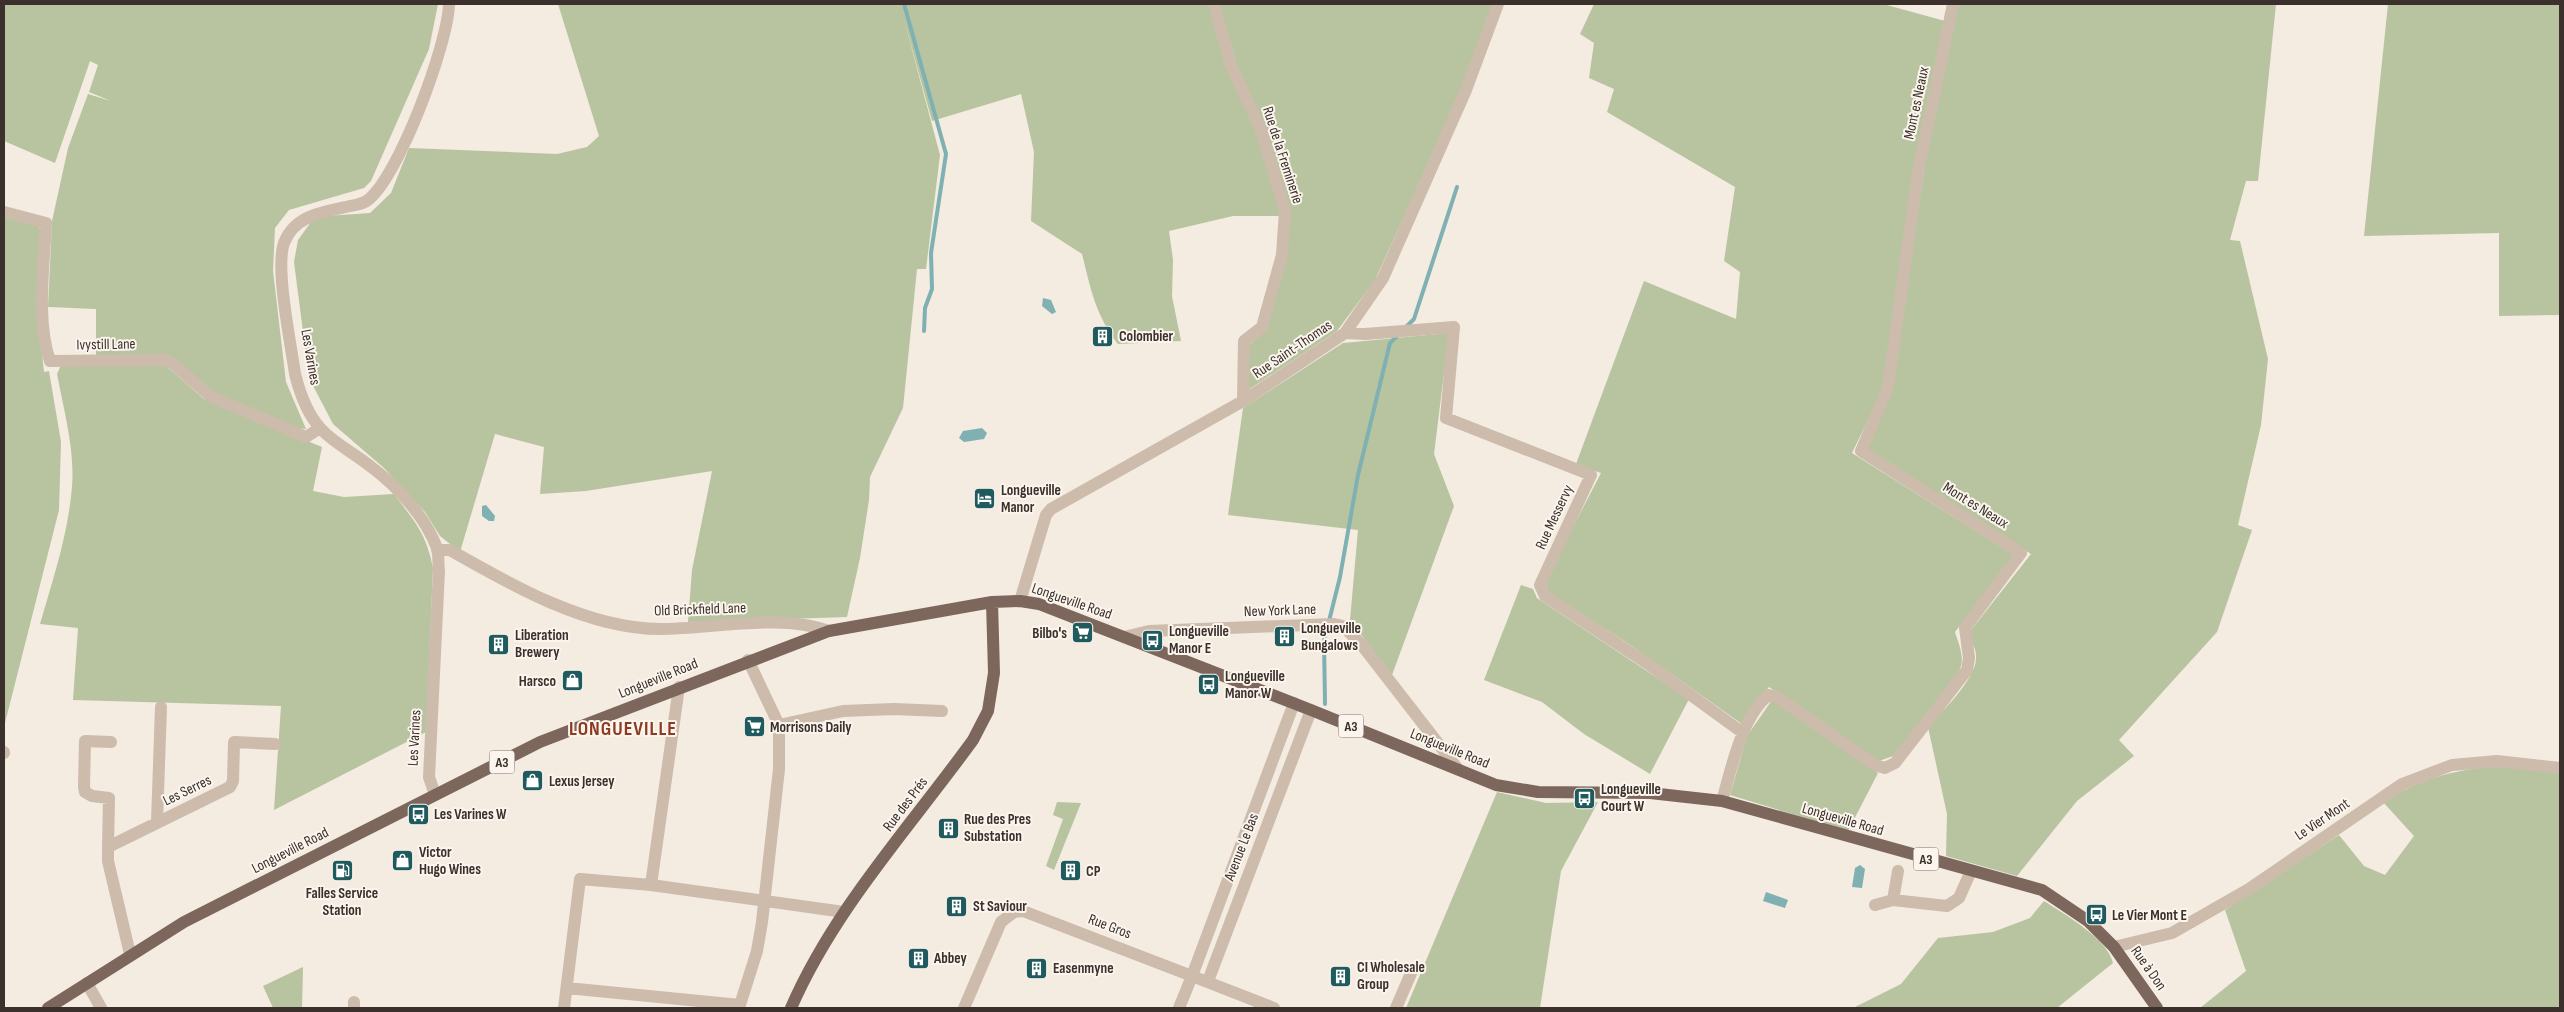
<svg xmlns="http://www.w3.org/2000/svg" width="2564" height="1012" viewBox="0 0 2564 1012" font-family="'Sofia Sans Condensed',sans-serif">
<rect width="100%" height="100%" fill="#f4ebe1"/>
<path fill="#b8c4a0" d="M 4,4 L 438,4 L 429,49 L 371,181 L 364,188 L 289,210 L 275,228 L 273,271 L 286,382 L 306,429 L 297,428 L 211,392 L 168,355 L 96,356 L 96,309 L 48,307 L 52,221 L 68,148 L 88,94 L 111,101 L 89,92 L 98,65 L 90,61 L 55,163 L 4,141 Z
M 558,4 L 1211,4 L 1257,129 L 1282,216 L 1233,216 L 1169,231 L 1173,260 L 1172,296 L 1181,341 L 1118,344 C 1095,314 1091,290 1082,254 L 1031,221 L 1034,152 L 1021,94 L 932,121 L 903,16 L 940,155 L 926,269 L 917,269 L 903,408 L 870,477 L 869,500 L 860,558 L 847,617 L 688,622 L 692,570 L 712,471 L 586,491 L 540,494 L 544,447 L 495,434 L 460,552 L 440,536 L 425,512 L 384,468 L 333,424 L 309,378 L 294,262 L 298,240 L 311,222 L 326,216 L 370,213 L 391,193 L 409,148 L 557,154 L 587,147 L 599,136 Z
M 1219,4 L 1493,4 L 1466,80 L 1375,280 L 1337,331 L 1245,392 L 1246,348 L 1265,330 L 1289,209 L 1237,66 Z
M 1594,4 L 1883,4 L 1945,21 L 1884,387 L 1852,453 L 2014,555 L 1955,632 C 1958,642 1964,655 1961,666 C 1955,687 1909,737 1893,756 L 1879,761 L 1769,687 L 1742,724 L 1629,644 L 1549,593 L 1545,581 L 1601,473 L 1576,464 L 1644,281 L 1736,319 L 1740,272 L 1724,261 L 1735,187 L 1607,112 L 1614,89 L 1589,78 L 1594,43 L 1580,34 Z
M 1957,4 L 2276,4 L 2258,181 L 2246,181 L 2230,240 L 2240,241 L 2268,359 L 2261,425 L 2238,525 L 2252,530 L 2217,632 L 2119,740 L 2134,756 L 2077,801 L 2017,876 L 1946,856 L 1947,814 L 1928,727 C 1941,712 1978,678 1976,656 C 1976,646 1970,645 1971,630 L 2031,554 L 1867,449 L 1891,389 L 1929,138 Z
M 2388,4 L 2560,4 L 2560,315 L 2499,316 L 2499,233 L 2364,236 Z
M 4,217 L 39,226 L 41,232 L 40,333 L 44,372 L 49,371 L 61,442 L 59,510 L 4,727 Z
M 1449,333 L 1434,454 L 1454,506 L 1392,675 L 1350,620 L 1358,530 L 1228,515 L 1243,408 L 1343,343 Z
M 164,364 L 204,399 L 322,447 L 313,491 L 344,497 L 394,494 C 415,522 426,533 433,568 L 426,732 L 274,810 L 281,706 L 73,700 L 78,628 L 40,624 C 53,579 68,535 72,487 C 75,450 64,411 57,374 L 61,365 Z
M 1521,585 L 1533,589 L 1537,598 L 1689,699 L 1650,774 L 1584,734 L 1542,702 L 1484,680 Z
M 1772,700 L 1878,773 L 1848,831 L 1730,795 L 1747,736 Z
M 2495,766 L 2560,773 L 2560,1008 L 2200,1008 L 2246,971 L 2225,910 L 2339,835 L 2364,866 L 2385,875 L 2414,836 L 2383,802 C 2421,778 2451,771 2495,766 Z
M 1497,792 L 1546,803 L 1598,802 L 1561,871 L 1540,1008 L 1406,1008 Z
M 1057,802 L 1081,803 L 1054,870 L 1046,866 L 1063,819 L 1053,815 Z
M 2044,901 C 2064,914 2108,939 2113,963 L 2057,1008 L 1853,1008 L 1901,984 L 1938,938 L 1993,932 L 2030,918 Z
M 303,967 L 302,1008 L 273,1008 L 263,986 Z"/>
<path fill="#7fb0b2" d="M 1043,298 L 1051,300 L 1056,312 L 1052,314 L 1042,306 Z
M 982,428 L 987,433 L 984,439 L 964,442 L 959,438 L 963,431 Z
M 486,505 L 495,516 L 494,521 L 489,521 L 482,516 L 482,506 Z
M 1860,865 L 1865,869 L 1862,888 L 1852,887 L 1855,868 Z
M 1766,892 L 1788,900 L 1785,908 L 1763,901 Z"/>
<g fill="none" stroke-linecap="round" stroke-linejoin="round">
<path stroke="#7fb0b2" stroke-width="4" d="M 904,4 L 946,154 L 931,253 L 932,289 L 925,308 L 924,331
M 1406,327 L 1414,319 L 1457,187
M 1325,704 L 1324,641 L 1340,577 L 1358,475 L 1390,343 L 1397,336"/>
<path stroke="#cdbbac" stroke-width="12" d="M 1214,4 L 1230,63 L 1261,130 L 1285,211 L 1282,255 L 1262,327 L 1244,341 L 1243,401
M 4,212 L 46,223 C 44,265 36,321 50,361 L 164,360 L 172,363 L 210,396 L 306,437 L 320,428
M 1345,333 L 1365,334 L 1454,327 L 1446,418 L 1591,475 L 1540,585 L 1545,596 L 1648,664 L 1743,733
M 437,550 L 450,550 C 511,585 588,629 660,629 C 712,629 781,613 829,631
M 1020,601 L 1046,515 L 1051,509 L 1243,401 L 1345,333 L 1383,278 L 1466,90 L 1498,4
M 1124,637 L 1149,631 L 1334,624 L 1343,626 L 1361,644 L 1458,769
M 779,725 L 843,711 L 894,709 L 942,711
M 4,753 L 4,752
M 435,795 L 429,777 L 439,571 C 438,564 439,555 437,548 C 425,516 397,486 370,466 C 354,453 335,444 321,429 C 307,414 300,394 295,374 C 291,344 275,268 284,243 C 295,214 325,212 350,206 C 356,205 363,204 368,200 C 399,176 448,44 449,4
M 1722,801 C 1731,770 1742,715 1769,695 L 1777,697 L 1875,765 L 1885,768 L 1895,763 L 1967,670 L 1969,658 L 1965,628 L 2021,553 L 1861,451 L 1888,387 L 1918,172 L 1953,4
M 157,822 L 161,707
M 108,847 L 109,798 L 92,796 L 85,792 L 84,787 L 85,741 L 111,742
M 651,885 L 844,912
M 1893,900 L 1898,871
M 1875,905 L 1893,900 L 1947,906 L 1959,898 L 1971,871
M 2114,947 L 2172,933 L 2249,889 L 2402,784 L 2452,765 L 2497,761 L 2560,768
M 130,954 L 108,861 L 108,847 L 230,787 L 233,781 L 234,742 L 275,744
M 1208,981 L 1311,710
M 87,983 L 101,1008
M 567,988 L 740,1005
M 354,1008 L 354,1002
M 564,1008 L 580,879 L 651,885 L 679,687
M 739,1008 L 757,951 L 762,922 L 779,769 L 779,725 L 748,660
M 964,1008 L 1001,922 L 1014,912 L 1023,911 L 1192,976 L 1294,703
M 1179,1008 L 1192,976 L 1274,1008
M 1396,1008 L 1412,971"/>
<path stroke="#7d675c" stroke-width="12" d="M 48,1008 L 184,922 L 540,742 L 829,631 L 992,602 L 1020,601 L 1039,604 L 1311,710 L 1496,785 L 1538,792 L 1650,793 L 1722,801 L 2042,890 L 2088,921 L 2114,947 L 2157,1008
M 791,1008 C 834,909 910,827 973,740 L 988,711 L 994,673 L 992,602"/>
</g>
<defs>
<symbol id="building-square" viewBox="-11 -11 22 22"><rect x="-9" y="-9" width="18" height="18" rx="4" fill="#1f5a5e" stroke="#fbf5ee"/><path d="M-4-6H4V6H1V3H-1V6H-4ZM-2.5-4.3h1.7v1.8h-1.7ZM.8-4.3h1.7v1.8H.8ZM-2.5-1h1.7V.8h-1.7ZM.8-1h1.7V.8H.8Z" fill="#fff"/></symbol>
<symbol id="hotel-square" viewBox="-11 -11 22 22"><rect x="-9" y="-9" width="18" height="18" rx="4" fill="#1f5a5e" stroke="#fbf5ee"/><path d="M-6-4.5h1.5V1H6V5H4.5V3h-9V5H-6ZM-4 0a1.8 1.8 0 1 1 3.6 0ZM.5 0V-2.5h3Q6-2.5 6 0Z" fill="#fff"/></symbol>
<symbol id="supermarket-square" viewBox="-11 -11 22 22"><rect x="-9" y="-9" width="18" height="18" rx="4" fill="#1f5a5e" stroke="#fbf5ee"/><path d="M-6-5.5h2.5l.6 2H6L4.5 2H-2.5L-4.4-4H-6ZM-1.5 3.2a1.3 1.3 0 1 0 .1 0ZM3 3.2a1.3 1.3 0 1 0 .1 0Z" fill="#fff"/></symbol>
<symbol id="bus-square" viewBox="-11 -11 22 22"><rect x="-9" y="-9" width="18" height="18" rx="4" fill="#1f5a5e" stroke="#fbf5ee"/><path d="M-5-6H5V4H4V6H2V4H-2V6H-4V4H-5ZM-3.5-4V0h7V-4ZM-3.5 1.2v1.5H-2V1.2ZM2 1.2v1.5H3.5V1.2Z" fill="#fff"/></symbol>
<symbol id="shop-square" viewBox="-11 -11 22 22"><rect x="-9" y="-9" width="18" height="18" rx="4" fill="#1f5a5e" stroke="#fbf5ee"/><path d="M-5-2.5h2.3a2.7 3.5 0 0 1 5.4 0H5L5.5 6h-11ZM-1.5-2.5h3a1.5 2.3 0 0 0-3 0Z" fill="#fff"/></symbol>
<symbol id="fuel-square" viewBox="-11 -11 22 22"><rect x="-9" y="-9" width="18" height="18" rx="4" fill="#1f5a5e" stroke="#fbf5ee"/><path d="M-5.5-6h7V0h2V4h1.3V-2.5L3-4.5l.8-.8L6-3V5H2.5V1h-1V6h-7ZM-4.2-4.7v3.2H.2V-4.7Z" fill="#fff"/></symbol>
</defs>
<g fill-rule="evenodd">
<use href="#building-square" x="1090" y="324" width="25" height="25"/>
<use href="#hotel-square" x="972" y="486" width="25" height="25"/>
<use href="#supermarket-square" x="1070" y="620" width="25" height="25"/>
<use href="#building-square" x="1272" y="624" width="25" height="25"/>
<use href="#bus-square" x="1140" y="628" width="25" height="25"/>
<use href="#building-square" x="486" y="632" width="25" height="25"/>
<use href="#shop-square" x="560" y="668" width="25" height="25"/>
<use href="#bus-square" x="1196" y="672" width="25" height="25"/>
<use href="#supermarket-square" x="742" y="714" width="25" height="25"/>
<use href="#shop-square" x="520" y="768" width="25" height="25"/>
<use href="#bus-square" x="1572" y="786" width="25" height="25"/>
<use href="#bus-square" x="406" y="802" width="25" height="25"/>
<use href="#building-square" x="936" y="816" width="25" height="25"/>
<use href="#shop-square" x="390" y="848" width="25" height="25"/>
<use href="#fuel-square" x="330" y="858" width="25" height="25"/>
<use href="#building-square" x="1058" y="858" width="25" height="25"/>
<use href="#building-square" x="944" y="894" width="25" height="25"/>
<use href="#bus-square" x="2084" y="902" width="25" height="25"/>
<use href="#building-square" x="906" y="946" width="25" height="25"/>
<use href="#building-square" x="1024" y="956" width="25" height="25"/>
<use href="#building-square" x="1328" y="964" width="25" height="25"/>
</g>
<g text-anchor="middle" stroke-width="4" stroke-linejoin="round" paint-order="stroke">
<g fill="#fbf5ee" stroke="#756b66" stroke-width="1">
<rect x="1338.5" y="714.5" width="25" height="23" rx="4"/>
<rect x="489.5" y="750.5" width="25" height="23" rx="4"/>
<rect x="1913.5" y="847.5" width="25" height="23" rx="4"/>
</g>
<g font-size="14" font-weight="bold" fill="#3b302b">
<text x="1351" y="731">A3</text>
<text x="502" y="767">A3</text>
<text x="1926" y="864">A3</text>
</g>
<g font-size="15" fill="#3b302b" stroke="#fbf5ee">
<text transform="translate(1916 103) rotate(-78)" y="5">Mont es Neaux</text>
<text transform="translate(1283 155) rotate(72)" y="5">Rue de la Freminerie</text>
<text transform="translate(106 344) rotate(-1)" y="5">Ivystill Lane</text>
<text transform="translate(1292 349) rotate(-34)" y="5">Rue Saint-Thomas</text>
<text transform="translate(311 357) rotate(80)" y="5">Les Varines</text>
<text transform="translate(1976 505) rotate(32)" y="5">Mont es Neaux</text>
<text transform="translate(1554 517) rotate(-65)" y="5">Rue Messervy</text>
<text transform="translate(1072 601) rotate(19)" y="5">Longueville Road</text>
<text transform="translate(700 609) rotate(-2)" y="5">Old Brickfield Lane</text>
<text transform="translate(1280 610) rotate(-2)" y="5">New York Lane</text>
<text transform="translate(658 678) rotate(-22)" y="5">Longueville Road</text>
<text transform="translate(414 738) rotate(-87)" y="5">Les Varines</text>
<text transform="translate(1450 748) rotate(22)" y="5">Longueville Road</text>
<text transform="translate(187 790) rotate(-26)" y="5">Les Serres</text>
<text transform="translate(905 804) rotate(-53)" y="5">Rue des Prés</text>
<text transform="translate(1843 819) rotate(16)" y="5">Longueville Road</text>
<text transform="translate(2322 819) rotate(-34)" y="5">Le Vier Mont</text>
<text transform="translate(1241 847) rotate(-69)" y="5">Avenue Le Bas</text>
<text transform="translate(290 850) rotate(-27)" y="5">Longueville Road</text>
<text transform="translate(1110 926) rotate(21)" y="5">Rue Gros</text>
<text transform="translate(2149 968) rotate(55)" y="5">Rue à Don</text>
</g>
<g font-size="15" font-weight="bold" fill="#3b302b" stroke="#fbf5ee" text-anchor="start">
<text x="1119" y="341">Colombier</text>
<text x="1001" y="495">Longueville<tspan x="1001" dy="17">Manor</tspan></text>
<text x="1301" y="633">Longueville<tspan x="1301" dy="17">Bungalows</tspan></text>
<text x="1169" y="636">Longueville<tspan x="1169" dy="17">Manor E</tspan></text>
<text x="1067" y="638" text-anchor="end">Bilbo's</text>
<text x="515" y="640">Liberation<tspan x="515" dy="17">Brewery</tspan></text>
<text x="1225" y="681">Longueville<tspan x="1225" dy="17">Manor W</tspan></text>
<text x="556" y="686" text-anchor="end">Harsco</text>
<text x="770" y="732">Morrisons Daily</text>
<text x="549" y="786">Lexus Jersey</text>
<text x="1601" y="794">Longueville<tspan x="1601" dy="17">Court W</tspan></text>
<text x="434" y="819">Les Varines W</text>
<text x="964" y="824">Rue des Pres<tspan x="964" dy="17">Substation</tspan></text>
<text x="419" y="857">Victor<tspan x="419" dy="17">Hugo Wines</tspan></text>
<text x="1086" y="876">CP</text>
<text x="342" y="898" text-anchor="middle">Falles Service<tspan x="342" dy="17">Station</tspan></text>
<text x="973" y="911">St Saviour</text>
<text x="2112" y="920">Le Vier Mont E</text>
<text x="934" y="963">Abbey</text>
<text x="1357" y="972">CI Wholesale<tspan x="1357" dy="17">Group</tspan></text>
<text x="1053" y="973">Easenmyne</text>
</g>
<g font-size="20" font-weight="bold" letter-spacing="1" fill="#8c3b22" stroke="#fbf5ee">
<text x="623" y="735">LONGUEVILLE</text>
</g>
</g>
<rect width="2564" height="1012" fill="none" stroke="#3b302b" stroke-width="10"/>
</svg>
